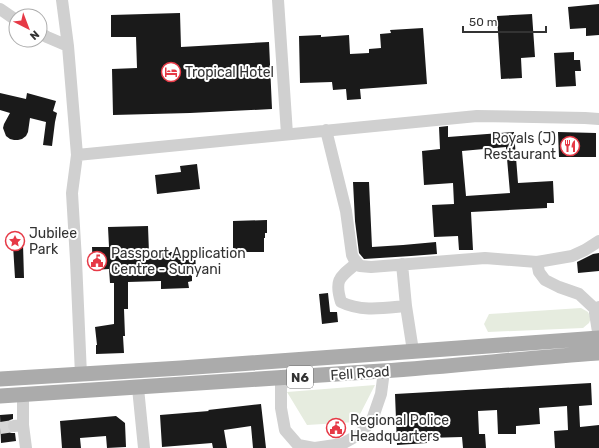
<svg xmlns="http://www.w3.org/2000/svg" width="599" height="448" viewBox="0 0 599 448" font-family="Rubik,sans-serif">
<rect width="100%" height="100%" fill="#fff"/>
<path fill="#e6ecdf" d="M 581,308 L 588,312 L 591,318 L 589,323 L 583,328 L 488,332 L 484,324 L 489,314 Z
M 375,385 L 356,422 L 307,425 L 287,392 Z"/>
<path fill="#1a1a1a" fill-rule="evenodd" d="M 599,4 L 599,35 L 586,36 L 586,28 L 570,29 L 568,7 Z
M 180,13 L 181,47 L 269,42 L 272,109 L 190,113 L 113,115 L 112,69 L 137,68 L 136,37 L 111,37 L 111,15 Z
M 532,14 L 535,57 L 521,58 L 522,78 L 501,79 L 497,16 Z
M 423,28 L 427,84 L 360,89 L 361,99 L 347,100 L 346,89 L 333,90 L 332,82 L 300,83 L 299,36 L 321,35 L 321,37 L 349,35 L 350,54 L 369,53 L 369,49 L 381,48 L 380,34 L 391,33 L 390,30 Z
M 574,52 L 574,60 L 580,60 L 581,71 L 575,71 L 576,86 L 556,87 L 554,53 Z
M 0,93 L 26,99 L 27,93 L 56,101 L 53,111 L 57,113 L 55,122 L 52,146 L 43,145 L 46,122 L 30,118 L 28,132 L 26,136 L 22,139 L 18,140 L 14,140 L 10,139 L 6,136 L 3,128 L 4,124 L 10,113 L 0,110 Z
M 448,126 L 448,137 L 514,132 L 518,183 L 553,181 L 554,203 L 547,203 L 547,208 L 471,212 L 473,250 L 459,250 L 458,236 L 434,237 L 432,205 L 454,204 L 453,183 L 424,185 L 422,151 L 440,149 L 439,127 ZM 506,147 L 510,193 L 466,196 L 462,151 Z
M 558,132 L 596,133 L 596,157 L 559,157 Z
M 197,164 L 200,189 L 157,194 L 155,175 L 181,172 L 180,166 Z
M 353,182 L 369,182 L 372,247 L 403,245 L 436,242 L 437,254 L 411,256 L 364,259 L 359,253 L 355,221 Z
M 267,220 L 267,233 L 265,233 L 265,238 L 264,238 L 264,252 L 233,252 L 233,221 Z
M 148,226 L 149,253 L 195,251 L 196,271 L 192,271 L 192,281 L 188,282 L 189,288 L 161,289 L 161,281 L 128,282 L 128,309 L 124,309 L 125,336 L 123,336 L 124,353 L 96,354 L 96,345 L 97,345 L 95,327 L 114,324 L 114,283 L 110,283 L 109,269 L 93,270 L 92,247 L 109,247 L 108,227 Z
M 23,244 L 24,278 L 15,278 L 13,245 Z
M 599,253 L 599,271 L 578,273 L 577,262 L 593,254 Z
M 328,293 L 330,312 L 337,312 L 338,322 L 322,324 L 319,294 Z
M 591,383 L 592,405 L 579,406 L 580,427 L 599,425 L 599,448 L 555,448 L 554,431 L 568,430 L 567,406 L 539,408 L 540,424 L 516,426 L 516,434 L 498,434 L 497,410 L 478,411 L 479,434 L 485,434 L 486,448 L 463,448 L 462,437 L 426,438 L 427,443 L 397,445 L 395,394 Z
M 261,404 L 266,448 L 253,448 L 251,426 L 224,430 L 227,448 L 213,448 L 212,443 L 162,447 L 160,415 L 209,411 L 208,410 Z
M 13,414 L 13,419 L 10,420 L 7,423 L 7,427 L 8,431 L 11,433 L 15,433 L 16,441 L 1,443 L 0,415 Z
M 116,416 L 125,423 L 126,447 L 107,448 L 106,436 L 80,438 L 81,448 L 62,448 L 60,421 Z"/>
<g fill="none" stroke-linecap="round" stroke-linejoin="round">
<path stroke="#d6d6d6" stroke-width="12" stroke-dasharray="12 6" stroke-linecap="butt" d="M 0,428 L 14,426"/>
<path stroke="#d0d0d0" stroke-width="12" d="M 62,0 L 68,46 L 77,155 L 72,193 L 76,260 L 81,375
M 278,0 L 287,134
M 0,9 L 16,20
M 40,33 L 47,37 L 68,46
M 326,130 L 346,211 L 352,255 L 354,259 L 360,266 L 371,267 L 485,258 L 537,262 L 572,256 L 585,250 L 599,241
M 77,155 L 477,116 L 585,118 L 599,119
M 537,262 L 539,272 L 545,280 L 559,287 L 579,294 L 596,310
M 357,263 C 340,277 334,279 341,302 C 361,312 384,308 406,306
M 402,264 L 406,306 L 413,351
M 599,307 L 596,310 L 595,313 L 599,338
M 281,378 L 281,408 L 285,430 L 298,445 L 314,448
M 138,388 L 144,448
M 23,425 L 26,448
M 14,426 L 23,425 L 23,394
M 315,448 L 342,444 L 360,434 L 372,420 L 381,394 L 384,371"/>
<path stroke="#ababab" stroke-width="15" d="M 0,379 L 181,368 L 599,338
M 0,396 C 127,387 255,380 382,371 C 455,366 527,358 599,353"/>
</g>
<defs>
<symbol id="hotel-ring" viewBox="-11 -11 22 22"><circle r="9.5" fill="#fff" stroke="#e63946" stroke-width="1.5"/><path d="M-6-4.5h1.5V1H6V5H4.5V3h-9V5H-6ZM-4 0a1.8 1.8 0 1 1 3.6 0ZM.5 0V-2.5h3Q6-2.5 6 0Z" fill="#e63946"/></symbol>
<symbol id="restaurant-ring" viewBox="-11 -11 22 22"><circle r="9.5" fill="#fff" stroke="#e63946" stroke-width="1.5"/><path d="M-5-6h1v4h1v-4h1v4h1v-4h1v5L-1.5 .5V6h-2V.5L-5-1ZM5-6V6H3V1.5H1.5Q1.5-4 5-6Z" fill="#e63946"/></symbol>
<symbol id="sight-ring" viewBox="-11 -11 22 22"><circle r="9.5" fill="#fff" stroke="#e63946" stroke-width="1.5"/><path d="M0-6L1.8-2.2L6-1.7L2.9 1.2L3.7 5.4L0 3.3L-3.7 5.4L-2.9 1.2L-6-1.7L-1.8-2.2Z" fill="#e63946"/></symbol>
<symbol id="civic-ring" viewBox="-11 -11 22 22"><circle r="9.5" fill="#fff" stroke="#e63946" stroke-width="1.5"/><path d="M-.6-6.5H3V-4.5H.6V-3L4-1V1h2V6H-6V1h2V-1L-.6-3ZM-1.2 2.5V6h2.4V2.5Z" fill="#e63946"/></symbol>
</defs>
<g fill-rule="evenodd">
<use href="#hotel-ring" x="160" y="61" width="22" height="22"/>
<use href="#restaurant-ring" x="559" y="135" width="22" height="22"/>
<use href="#sight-ring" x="4" y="230" width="22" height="22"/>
<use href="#civic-ring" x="86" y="250" width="22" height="22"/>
<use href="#civic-ring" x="325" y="417" width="22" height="22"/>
</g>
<g text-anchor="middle" stroke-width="4" stroke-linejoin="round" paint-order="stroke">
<rect fill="#fff" stroke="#707070" stroke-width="1" x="287" y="366" width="26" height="22" rx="3"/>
<g font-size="13" font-weight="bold" fill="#333">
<text x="300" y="382">N6</text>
</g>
<g font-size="14" fill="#333" stroke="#fff" text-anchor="start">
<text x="185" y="77">Tropical Hotel</text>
<text x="556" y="143" text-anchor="end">Royals (J)<tspan x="556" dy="16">Restaurant</tspan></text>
<text x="29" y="238">Jubilee<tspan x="29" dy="16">Park</tspan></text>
<text x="111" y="258">Passport Application<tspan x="111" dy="16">Centre - Sunyani</tspan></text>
<text x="350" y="425">Regional Police<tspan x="350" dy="16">Headquarters</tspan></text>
</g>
<g font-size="14" fill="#333" stroke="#fff">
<text transform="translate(360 373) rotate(-4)" y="5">Fell Road</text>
</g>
</g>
<g transform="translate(28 28) rotate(138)"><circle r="19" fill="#ffffff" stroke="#adadad"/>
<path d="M0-3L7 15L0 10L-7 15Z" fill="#e63946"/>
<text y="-6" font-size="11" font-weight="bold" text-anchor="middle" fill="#333333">N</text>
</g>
<path d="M463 26v6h83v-6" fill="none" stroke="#333333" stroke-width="2"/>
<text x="469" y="26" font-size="12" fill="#333333" stroke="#ffffff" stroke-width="3" paint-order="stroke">50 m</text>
</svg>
